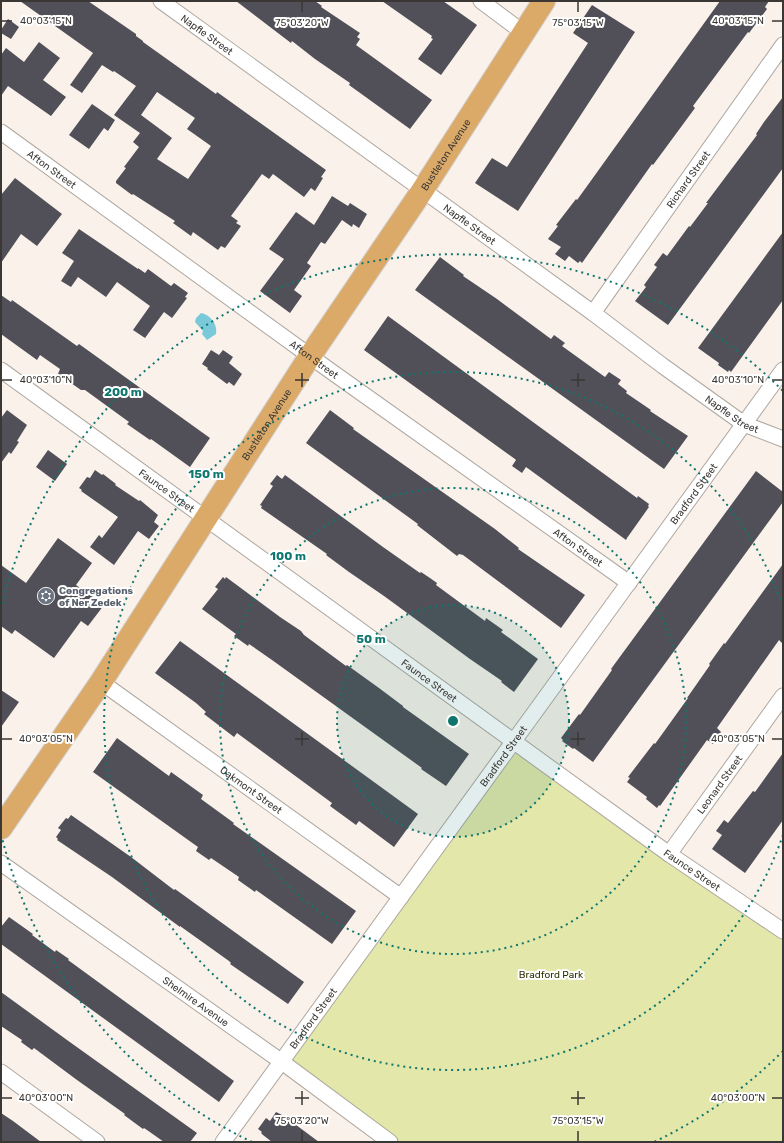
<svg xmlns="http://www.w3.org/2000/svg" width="784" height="1143" viewBox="0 0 784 1143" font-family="Rubik,sans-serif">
<rect width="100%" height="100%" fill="#f9f1ea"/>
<path fill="#e3e7a9" d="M 514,741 L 783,931 L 783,1142 L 390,1142 L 282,1062 Z"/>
<path fill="#79c9d9" d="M 201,313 C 211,315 218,325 216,334 L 207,340 L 202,334 L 203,331 L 195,322 L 196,318 Z"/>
<path fill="#515058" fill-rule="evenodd" d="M 20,1 L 88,1 L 136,34 L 136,36 L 143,41 L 143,42 L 216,94 L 217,92 L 326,170 L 321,177 L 323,178 L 315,191 L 311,188 L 304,197 L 273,174 L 269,179 L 262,174 L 231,216 L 238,221 L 236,223 L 241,226 L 225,248 L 221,246 L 218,250 L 193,232 L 191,236 L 173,223 L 175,221 L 133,194 L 132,195 L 116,183 L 116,181 L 126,168 L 124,167 L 139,147 L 133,142 L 140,133 L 114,115 L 136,86 L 114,71 L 113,72 L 102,65 L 82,93 L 70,85 L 93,53 ZM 157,92 L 195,118 L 187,129 L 211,146 L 188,179 L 157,159 L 172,138 L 141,115 Z
M 236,1 L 315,1 L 322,6 L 321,7 L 360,33 L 357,37 L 360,39 L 356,45 L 432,100 L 410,129 L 349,85 L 350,83 L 315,59 L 292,41 L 291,43 Z
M 382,1 L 443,1 L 477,25 L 441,75 L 418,59 L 433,39 L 431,38 L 432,36 Z
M 720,1 L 769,1 L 765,7 L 767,9 L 749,33 L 748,32 L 693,106 L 695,108 L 653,165 L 652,164 L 582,263 L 580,261 L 578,263 L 569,256 L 565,261 L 555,254 L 561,247 L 548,239 L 558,226 L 556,225 L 576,199 L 577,200 L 590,182 Z
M 592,5 L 635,32 L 518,211 L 475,183 L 492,158 L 507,167 L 588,43 L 573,33 Z
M 8,19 L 19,27 L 11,39 L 1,33 L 1,30 Z
M 39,42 L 60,58 L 43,80 L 66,97 L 51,116 L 8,86 L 1,96 L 1,55 L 6,48 L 24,62 Z
M 783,97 L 783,168 L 668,325 L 635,301 L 646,287 L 644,285 L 657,267 L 654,265 L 663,253 L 667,256 L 689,226 L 690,227 L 708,203 L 706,203 L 757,135 L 756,134 L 764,122 Z
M 92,104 L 115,120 L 108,131 L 104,128 L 89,149 L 69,135 Z
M 15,178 L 62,214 L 37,246 L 21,234 L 1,263 L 1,195 Z
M 332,196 L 348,206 L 350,203 L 367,214 L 359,228 L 353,224 L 352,227 L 342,220 L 325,244 L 321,242 L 307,263 L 311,266 L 294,290 L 302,296 L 290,313 L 260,291 L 284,259 L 269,249 L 296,212 L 314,225 Z
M 79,229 L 138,269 L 138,268 L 145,273 L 148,269 L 171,286 L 174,283 L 188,293 L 185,297 L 187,298 L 172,318 L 164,312 L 145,338 L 133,330 L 150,306 L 117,282 L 106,297 L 78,277 L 71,287 L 61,281 L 74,261 L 62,253 Z
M 783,232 L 783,300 L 731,372 L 729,370 L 728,372 L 718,365 L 719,363 L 698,348 Z
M 440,257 L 464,275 L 463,276 L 497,299 L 551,339 L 554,335 L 565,343 L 562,346 L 605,377 L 609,372 L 621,380 L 618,384 L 627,391 L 626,393 L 651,410 L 650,411 L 688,436 L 664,469 L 415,290 Z
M 1,295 L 11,302 L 12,300 L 77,346 L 79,344 L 210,438 L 190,467 L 151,439 L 150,440 L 127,424 L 129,422 L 85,390 L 81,390 L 58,374 L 60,369 L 40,355 L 37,360 L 1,334 Z
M 388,316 L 637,498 L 638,496 L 649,504 L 648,506 L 649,507 L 627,538 L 626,540 L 622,537 L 526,467 L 522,473 L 512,466 L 516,460 L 515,459 L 364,350 Z
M 211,350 L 219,355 L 223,350 L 233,357 L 229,363 L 242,374 L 234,386 L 229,382 L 227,384 L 207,369 L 208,368 L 202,364 Z
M 7,410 L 27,425 L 17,441 L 19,442 L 11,454 L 9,452 L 1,463 L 1,418 Z
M 330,410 L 354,428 L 353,429 L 495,529 L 519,548 L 518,549 L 585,595 L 561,628 L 463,555 L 459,554 L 457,556 L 417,525 L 418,524 L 306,443 Z
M 48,450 L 67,464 L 55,481 L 36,467 Z
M 95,470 L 102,475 L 103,474 L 116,484 L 115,485 L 139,501 L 140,500 L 158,515 L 154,522 L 159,526 L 149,539 L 138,531 L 114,565 L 90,547 L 99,535 L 102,538 L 118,517 L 81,491 L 82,490 L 79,488 L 87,477 L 90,478 Z
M 756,471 L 783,492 L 783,502 L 593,762 L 574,748 L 573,749 L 562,741 L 563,740 L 561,738 L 579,714 L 580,715 L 612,670 L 611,669 Z
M 277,475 L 282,479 L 285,475 L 383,547 L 420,573 L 421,572 L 430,578 L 437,583 L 436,585 L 485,621 L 486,618 L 503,630 L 501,632 L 538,659 L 514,692 L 501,682 L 502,681 L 470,659 L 384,596 L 349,572 L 326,555 L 327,554 L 261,508 L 262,506 L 260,505 L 273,486 L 270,484 Z
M 58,538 L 92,563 L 76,585 L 104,605 L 88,626 L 81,621 L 54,658 L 15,630 L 12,634 L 1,626 L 1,565 L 26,583 Z
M 783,564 L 783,644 L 779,640 L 717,728 L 721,732 L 713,744 L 707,740 L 660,806 L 659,805 L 657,808 L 646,799 L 647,797 L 627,782 L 630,778 L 628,777 L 654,743 L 655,744 L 688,698 L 687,698 L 710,665 L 709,664 L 724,643 L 725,644 Z
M 223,577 L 225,579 L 226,577 L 280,617 L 301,631 L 304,635 L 346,666 L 347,665 L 379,688 L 403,706 L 403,707 L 469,754 L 446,786 L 421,769 L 422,768 L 272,660 L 249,644 L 248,646 L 234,636 L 236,634 L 202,609 L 218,589 L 215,587 Z
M 180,641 L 418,814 L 394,847 L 359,821 L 356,825 L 330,806 L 332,803 L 237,733 L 234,737 L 204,714 L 206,712 L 196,703 L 155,673 Z
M 1,690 L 19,702 L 1,727 Z
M 117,738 L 169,776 L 171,772 L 203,795 L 201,799 L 234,823 L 233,824 L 356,911 L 332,944 L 256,890 L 255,892 L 238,880 L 239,877 L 211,858 L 209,860 L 196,851 L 198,847 L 93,772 Z
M 783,753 L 783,820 L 745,873 L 712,849 L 722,835 L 716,831 L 724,820 L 728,823 L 753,791 L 755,792 Z
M 71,815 L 131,857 L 174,890 L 175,889 L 304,982 L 288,1004 L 230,964 L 231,963 L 229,961 L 180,926 L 180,927 L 112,877 L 57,840 L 58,839 L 56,837 L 61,830 L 58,828 L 66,818 L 68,819 Z
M 9,917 L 33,934 L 32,935 L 55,952 L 56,950 L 69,959 L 68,960 L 234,1081 L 219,1102 L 1,944 L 1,927 Z
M 1,992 L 67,1040 L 197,1133 L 190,1142 L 164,1142 L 147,1130 L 144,1128 L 143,1129 L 124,1115 L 125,1114 L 77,1080 L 34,1048 L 32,1050 L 21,1042 L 22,1040 L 1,1026 Z
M 276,1112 L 284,1116 L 319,1142 L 272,1142 L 263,1135 L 261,1133 L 262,1132 L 258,1129 L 266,1118 L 270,1121 Z
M 1,1113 L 13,1121 L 41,1142 L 1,1142 Z"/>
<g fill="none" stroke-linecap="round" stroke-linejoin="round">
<defs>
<g id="minor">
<path id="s1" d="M 161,1 L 593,313 L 663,366 L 744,424 L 783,439"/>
<path d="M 481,1 L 524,33"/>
<path id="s2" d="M 1,132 L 332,372 L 629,583"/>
<path id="s3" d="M 593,313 L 783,45"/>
<path id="s4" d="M 1,370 L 669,854 L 783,931"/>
<path id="s5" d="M 101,682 L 401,897"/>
<path id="s6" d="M 669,854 L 783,696"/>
<path id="s7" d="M 1,863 L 282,1062 L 390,1142"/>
<path d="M 1,1072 L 97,1142"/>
<path id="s8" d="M 223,1142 L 783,370"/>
</g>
<g id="primary">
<path id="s9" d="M 1,828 L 101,682 L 310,356 L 422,191 L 544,1"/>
</g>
</defs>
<use href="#minor" stroke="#afa8a1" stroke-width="17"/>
<use href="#primary" stroke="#d0cfce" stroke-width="24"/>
<use href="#minor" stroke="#fff" stroke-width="15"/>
<use href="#primary" stroke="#dcaa68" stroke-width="22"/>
</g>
<path fill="none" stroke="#3a3734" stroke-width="1.5" d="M 302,2 L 302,12M 578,2 L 578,12M 2,21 L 12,21M 772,21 L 782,21M 302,373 L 302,387M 578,373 L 578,387M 2,380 L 12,380M 295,380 L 309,380M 571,380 L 585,380M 772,380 L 782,380M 302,732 L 302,746M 578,732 L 578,746M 2,739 L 12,739M 295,739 L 309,739M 571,739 L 585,739M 772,739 L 782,739M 302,1091 L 302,1105M 578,1091 L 578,1105M 2,1098 L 12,1098M 295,1098 L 309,1098M 571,1098 L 585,1098M 772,1098 L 782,1098M 302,1131 L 302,1141M 578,1131 L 578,1141"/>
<circle cx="453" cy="721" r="116" fill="#0f766e" fill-opacity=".12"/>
<g fill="none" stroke="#0f766e" stroke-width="2" stroke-dasharray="2 4">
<circle cx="453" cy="721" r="116"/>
<circle cx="453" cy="721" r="233"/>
<path d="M783 835A349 349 0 1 1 783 607"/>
<path d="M783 1051A466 466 0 0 1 654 1142M252 1142A466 466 0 0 1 2 838M2 604A466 466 0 0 1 783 391"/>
</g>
<defs>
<symbol id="synagogue-disc" viewBox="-11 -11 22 22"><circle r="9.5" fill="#6b7280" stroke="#fff"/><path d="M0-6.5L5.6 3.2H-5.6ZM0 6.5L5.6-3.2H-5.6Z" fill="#fff"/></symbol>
</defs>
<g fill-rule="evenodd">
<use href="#synagogue-disc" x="36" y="586" width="20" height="20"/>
</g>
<g text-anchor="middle" stroke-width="4" stroke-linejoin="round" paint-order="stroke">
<g font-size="10" fill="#3a3734" stroke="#fff">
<text dy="4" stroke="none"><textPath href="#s1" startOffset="57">Napfle Street</textPath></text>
<text dy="4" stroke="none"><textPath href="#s9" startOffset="807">Bustleton Avenue</textPath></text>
<text dy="4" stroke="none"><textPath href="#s2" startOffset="63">Afton Street</textPath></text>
<text dy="4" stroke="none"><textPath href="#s3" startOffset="164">Richard Street</textPath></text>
<text dy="4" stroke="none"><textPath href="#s1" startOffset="381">Napfle Street</textPath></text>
<text dy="4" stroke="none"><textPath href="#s2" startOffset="387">Afton Street</textPath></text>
<text dy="4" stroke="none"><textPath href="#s1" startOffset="705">Napfle Street</textPath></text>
<text dy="4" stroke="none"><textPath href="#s9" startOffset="483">Bustleton Avenue</textPath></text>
<text dy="4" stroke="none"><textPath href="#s4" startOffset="205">Faunce Street</textPath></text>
<text dy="4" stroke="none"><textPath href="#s8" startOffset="801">Bradford Street</textPath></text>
<text dy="4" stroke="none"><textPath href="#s2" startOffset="711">Afton Street</textPath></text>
<text dy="4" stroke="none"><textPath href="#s4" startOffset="529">Faunce Street</textPath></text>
<text dy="4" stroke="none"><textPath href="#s8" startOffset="477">Bradford Street</textPath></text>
<text dy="4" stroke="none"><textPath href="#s6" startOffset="86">Leonard Street</textPath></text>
<text dy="4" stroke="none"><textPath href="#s5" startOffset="185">Oakmont Street</textPath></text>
<text dy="4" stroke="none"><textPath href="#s4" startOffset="853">Faunce Street</textPath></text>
<text dy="4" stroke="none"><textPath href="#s7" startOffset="239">Shelmire Avenue</textPath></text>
<text dy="4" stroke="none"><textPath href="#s8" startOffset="153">Bradford Street</textPath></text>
</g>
<g font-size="10" font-weight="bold" fill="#5b616d" stroke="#fff" text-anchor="start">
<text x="59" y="594">Congregations<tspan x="59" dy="12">of Ner Zedek</tspan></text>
</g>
<g font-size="10" fill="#303100" stroke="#fff">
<text x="551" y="978">Bradford Park</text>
</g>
</g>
<g font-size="10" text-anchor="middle" fill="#3a3734" stroke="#fff" stroke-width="4" stroke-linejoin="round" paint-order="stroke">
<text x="46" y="24">40°03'15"N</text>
<text x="738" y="24">40°03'15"N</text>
<text x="302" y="26">75°03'20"W</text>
<text x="578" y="26">75°03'15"W</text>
<text x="46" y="383">40°03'10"N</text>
<text x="738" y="383">40°03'10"N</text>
<text x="46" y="742">40°03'05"N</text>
<text x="738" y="742">40°03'05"N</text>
<text x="46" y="1101">40°03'00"N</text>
<text x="738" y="1101">40°03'00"N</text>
<text x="302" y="1124">75°03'20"W</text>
<text x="578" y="1124">75°03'15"W</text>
</g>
<circle cx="453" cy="721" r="6" fill="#0f766e" stroke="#fff" stroke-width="2"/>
<g font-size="12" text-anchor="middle" font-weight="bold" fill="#0f766e" stroke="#fff" stroke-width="4" stroke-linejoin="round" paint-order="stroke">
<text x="123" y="396">200 m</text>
<text x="206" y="478">150 m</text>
<text x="288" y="560">100 m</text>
<text x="371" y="643">50 m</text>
</g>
<rect width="784" height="1143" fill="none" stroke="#3a3734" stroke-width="4"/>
</svg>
